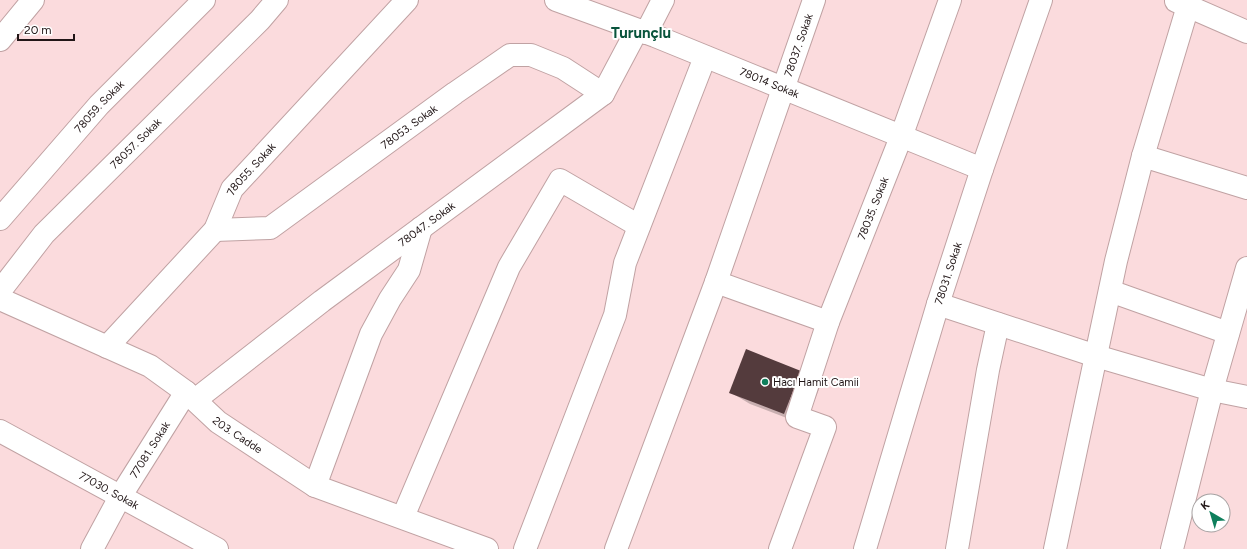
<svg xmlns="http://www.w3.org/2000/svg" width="1247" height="549" viewBox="0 0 1247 549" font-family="Figtree,sans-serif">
<rect width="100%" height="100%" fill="#fbdbdd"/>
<path fill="#0003" d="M 801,372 L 821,384 L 805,425 L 750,404 L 730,392 Z"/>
<path fill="#543b3d" d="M 746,349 L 801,371 L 784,414 L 729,393 Z"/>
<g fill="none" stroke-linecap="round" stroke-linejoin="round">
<defs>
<g id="minor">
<path id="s1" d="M 556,0 L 655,36 L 982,169"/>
<path d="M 1176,1 L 1247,32"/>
<path d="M 646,33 L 663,0"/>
<path d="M 0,40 L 33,0"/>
<path d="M 1143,156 L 1247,188"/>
<path id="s2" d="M 0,219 L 99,105 L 204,0"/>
<path id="s3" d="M 215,230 L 270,228 L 455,93 L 510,55 L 531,55 L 563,68 L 603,94"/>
<path d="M 716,282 L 828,322"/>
<path id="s4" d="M 0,291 L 44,234 L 260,20 L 277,0"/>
<path d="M 1110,291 L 1228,333"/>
<path id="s5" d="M 0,299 L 150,366 L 186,392 L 218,422 L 315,486 L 487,549"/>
<path d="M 938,304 L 1096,356 L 1212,390 L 1247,397"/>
<path id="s6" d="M 107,347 L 215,230 L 232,189 L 407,0"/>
<path id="s7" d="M 195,400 L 322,301 L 603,94 L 637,30"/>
<path id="s8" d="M 0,431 L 217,549"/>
<path d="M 315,486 L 371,334 L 390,299 L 409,270 L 421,228"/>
<path d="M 403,517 L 509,267 L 560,180 L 639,226"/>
<path id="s9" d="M 92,549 L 120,497 L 186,392"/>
<path d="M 525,549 L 615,315 L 625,263 L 705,57"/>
<path id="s10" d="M 616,549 L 716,282 L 814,0"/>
<path id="s11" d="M 780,549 L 825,427 L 797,417 L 828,322 L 901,137 L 950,0"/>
<path id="s12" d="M 865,549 L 938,304 L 982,169 L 1041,0"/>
<path d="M 957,549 L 988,370 L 998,324"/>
<path d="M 1055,549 L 1116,261 L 1143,156 L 1188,6"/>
<path d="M 1172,549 L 1212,390 L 1247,268"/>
</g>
</defs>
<use href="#minor" stroke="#c0a2a3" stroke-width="24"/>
<use href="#minor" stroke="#fff" stroke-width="22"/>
</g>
<circle fill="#0e7f5c" stroke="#fff" stroke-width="1.5" cx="765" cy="382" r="4"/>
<g text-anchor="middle" stroke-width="4" stroke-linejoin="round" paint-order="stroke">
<g font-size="11" fill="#211617" stroke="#fff">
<text dy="4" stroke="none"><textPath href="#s10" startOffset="536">78037. Sokak</textPath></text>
<text dy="4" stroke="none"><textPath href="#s1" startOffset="229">78014 Sokak</textPath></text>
<text dy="4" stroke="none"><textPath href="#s2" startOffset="150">78059. Sokak</textPath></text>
<text dy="4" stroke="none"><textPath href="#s3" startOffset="227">78053. Sokak</textPath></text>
<text dy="4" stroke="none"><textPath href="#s4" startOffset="201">78057. Sokak</textPath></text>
<text dy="4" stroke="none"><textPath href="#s6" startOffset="231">78055. Sokak</textPath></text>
<text dy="4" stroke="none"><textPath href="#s11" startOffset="382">78035. Sokak</textPath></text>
<text dy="4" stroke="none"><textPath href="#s7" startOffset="291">78047. Sokak</textPath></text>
<text dy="4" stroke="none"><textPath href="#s12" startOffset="288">78031. Sokak</textPath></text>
<text dy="4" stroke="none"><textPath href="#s5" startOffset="276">203. Cadde</textPath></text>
<text dy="4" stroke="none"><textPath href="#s9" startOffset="115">77081. Sokak</textPath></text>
<text dy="4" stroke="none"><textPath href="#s8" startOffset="124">77030. Sokak</textPath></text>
</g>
<g font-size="11" fill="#211617" stroke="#fff" text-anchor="start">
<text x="773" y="386">Hacı Hamit Camii</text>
</g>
<g font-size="15" font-weight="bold" fill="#09543c" stroke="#fff">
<text x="641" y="38">Turunçlu</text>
</g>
</g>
<g transform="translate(1211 513) rotate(322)"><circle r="19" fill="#ffffff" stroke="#a6a2a2"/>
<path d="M0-3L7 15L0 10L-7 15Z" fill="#0e7f5c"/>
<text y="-6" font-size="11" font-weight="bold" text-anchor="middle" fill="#211617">K</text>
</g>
<path d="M18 34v6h56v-6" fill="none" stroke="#211617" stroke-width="2"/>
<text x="24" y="34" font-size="12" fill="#211617" stroke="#ffffff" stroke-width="3" paint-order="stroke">20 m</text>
</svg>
